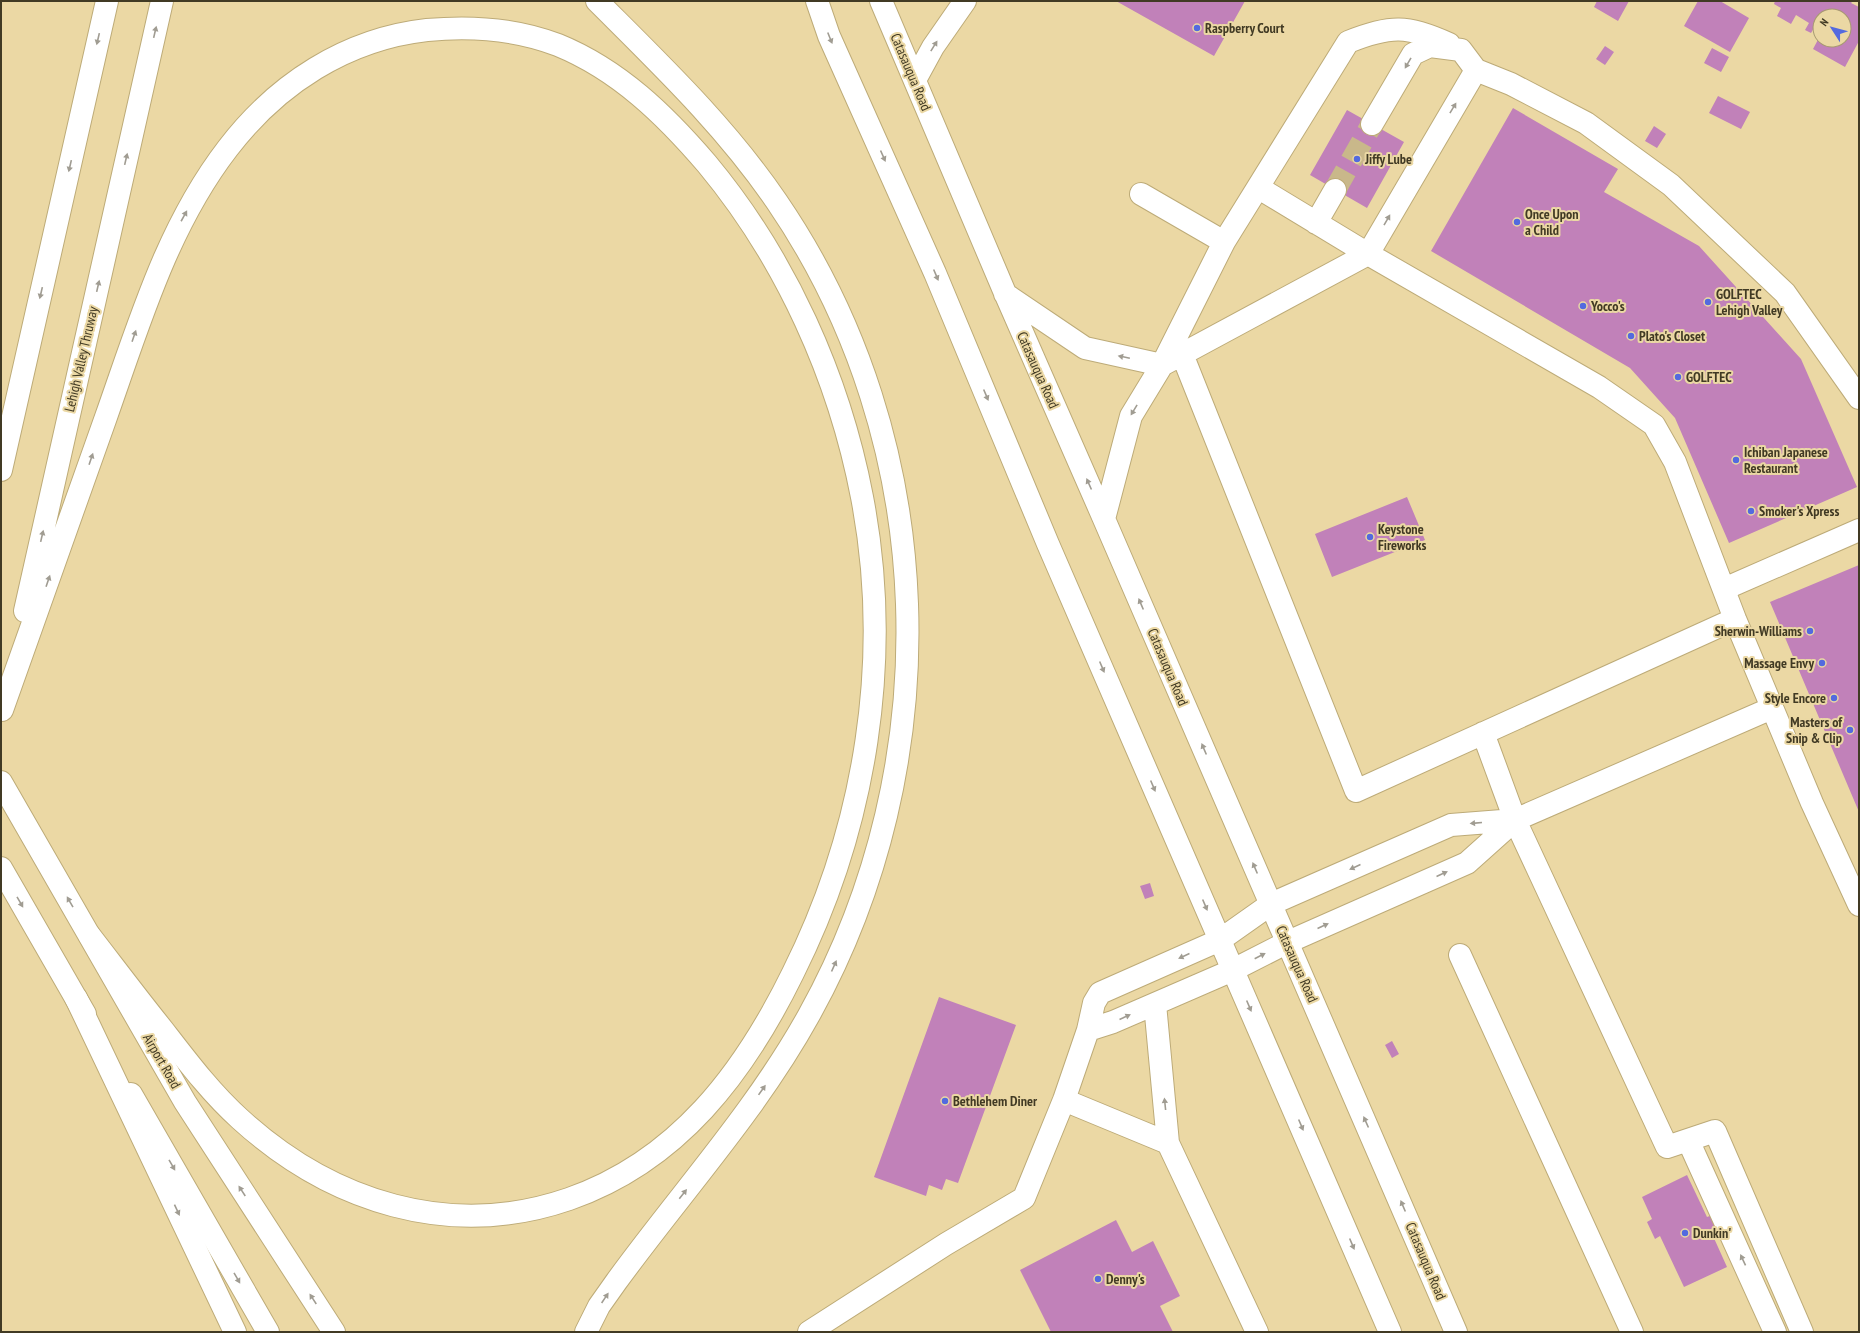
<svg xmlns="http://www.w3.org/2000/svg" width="1860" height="1333" viewBox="0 0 1860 1333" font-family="'PT Sans Narrow',sans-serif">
<rect width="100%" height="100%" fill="#ebd8a4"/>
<path fill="#c181b9" d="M 1116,1 L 1245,1 L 1214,56 Z
M 1597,1 L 1629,1 L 1618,21 L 1594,7 Z
M 1698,1 L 1720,1 L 1749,18 L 1730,52 L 1684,26 Z
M 1775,1 L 1853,1 L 1851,3 L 1859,7 L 1859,41 L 1845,67 L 1813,49 L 1820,36 L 1820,40 L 1844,40 L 1844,16 L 1820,16 L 1820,28 L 1815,26 L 1811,33 L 1805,30 L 1809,23 L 1796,15 L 1791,24 L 1777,16 L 1781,8 L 1774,4 Z
M 1605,46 L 1614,52 L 1605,65 L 1596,59 Z
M 1712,48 L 1729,57 L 1721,72 L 1704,63 Z
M 1718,96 L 1750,112 L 1741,129 L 1709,113 Z
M 1513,108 L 1618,169 L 1604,192 L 1699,246 L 1801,359 L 1857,487 L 1729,543 L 1675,418 L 1630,368 L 1431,251 Z
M 1347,110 L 1404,142 L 1367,208 L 1310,175 Z
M 1654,126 L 1666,134 L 1657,148 L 1645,141 Z
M 1407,497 L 1425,540 L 1332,577 L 1315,534 Z
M 1859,565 L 1859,812 L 1770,602 Z
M 1150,883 L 1154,896 L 1145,899 L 1140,886 Z
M 939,997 L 1016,1025 L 958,1183 L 946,1179 L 942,1190 L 929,1185 L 926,1196 L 874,1177 Z
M 1392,1041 L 1399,1054 L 1392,1058 L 1385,1045 Z
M 1687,1175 L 1707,1217 L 1715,1214 L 1723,1231 L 1713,1236 L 1727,1267 L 1684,1287 L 1660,1236 L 1655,1239 L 1647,1222 L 1652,1219 L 1642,1197 Z
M 1116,1220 L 1132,1252 L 1153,1241 L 1180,1296 L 1160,1306 L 1173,1332 L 1051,1332 L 1020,1270 Z"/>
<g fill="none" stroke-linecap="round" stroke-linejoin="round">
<path stroke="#c9b88a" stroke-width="22" stroke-dasharray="22 11" stroke-linecap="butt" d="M 1335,190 L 1372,124"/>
<defs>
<path id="minor" d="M 817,1 L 829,36 L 935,273 L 1048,544 L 1390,1332
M 881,1 L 1005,293 L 1104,519 L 1456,1332
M 1476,70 L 1511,84 L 1586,123 L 1671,185 L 1785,293 L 1859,398
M 915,80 L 933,47 L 965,1
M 1259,188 L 1368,254 L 1476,70 L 1461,50 L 1430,46 L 1413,54 L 1372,124
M 1141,194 L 1224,242 L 1348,42 C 1390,25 1408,25 1449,44
M 1316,223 L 1335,190
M 1005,294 L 1085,348 L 1162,365 L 1368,254 L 1599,387 L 1654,425 L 1675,462 L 1735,619 L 1812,803 L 1859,905
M 1182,354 L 1356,791 L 1735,619
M 1104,519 L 1131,416 L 1162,365 L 1224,242
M 1724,589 L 1859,530
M 1483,733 L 1515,820 L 1667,1147 L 1715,1131 L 1802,1332
M 1460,955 L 1632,1332
M 1155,1004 L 1168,1143 L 1257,1332
M 1088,1030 L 1113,1022 L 1233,970 L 1288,942 L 1467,863 L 1515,820 L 1772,708
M 1064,1100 L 1168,1143
M 1688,1140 L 1775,1332
M 809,1332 L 946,1244 L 1024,1198 L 1064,1100 L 1088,1030 L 1094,1003 L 1100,993 L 1220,940 L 1271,904 L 1451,825 L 1515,820"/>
<path id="major" d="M 1,782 L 185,1102 L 334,1332
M 1,868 L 85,1014
M 131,1094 L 268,1332"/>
<path id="highway" d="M 1,470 L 107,1
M 25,611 L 162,1
M 2,710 C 37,613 71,515 106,417 C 139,324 167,227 228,148 C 277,84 346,39 427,30 C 471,26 517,29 558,45 C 619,70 665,115 707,164 C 786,259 839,377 862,497 C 893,658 866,827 793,973 C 744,1073 678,1161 569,1199 C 450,1240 331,1202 240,1119 C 211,1093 187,1061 163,1030 C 138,999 114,967 90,936
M 76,998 L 235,1332
M 586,1332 L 599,1306 L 616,1282 C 680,1194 756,1111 809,1015 C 949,763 941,442 777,202 C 726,127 661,65 597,1"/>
</defs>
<use href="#minor" stroke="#bdab78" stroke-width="24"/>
<use href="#major" stroke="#bdab78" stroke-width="24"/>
<use href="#highway" stroke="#bdab78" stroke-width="24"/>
<use href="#minor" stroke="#fff" stroke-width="22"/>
<use href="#major" stroke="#fff" stroke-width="22"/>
<use href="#highway" stroke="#fff" stroke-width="22"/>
</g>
<defs><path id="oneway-solid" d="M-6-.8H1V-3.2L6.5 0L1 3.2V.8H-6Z"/></defs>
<g fill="#a09c92">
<use href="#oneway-solid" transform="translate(155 32) rotate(-77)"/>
<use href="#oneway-solid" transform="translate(830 38) rotate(68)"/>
<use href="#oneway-solid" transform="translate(98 39) rotate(103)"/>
<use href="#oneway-solid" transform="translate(934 46) rotate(-58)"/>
<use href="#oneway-solid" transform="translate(1408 63) rotate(120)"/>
<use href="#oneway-solid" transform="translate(1453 108) rotate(-59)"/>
<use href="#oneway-solid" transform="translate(883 156) rotate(66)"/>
<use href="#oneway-solid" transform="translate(126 159) rotate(-77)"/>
<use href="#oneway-solid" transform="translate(70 166) rotate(103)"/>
<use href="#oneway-solid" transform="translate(184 216) rotate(-61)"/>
<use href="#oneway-solid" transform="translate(1387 220) rotate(-60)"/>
<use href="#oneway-solid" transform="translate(936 275) rotate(67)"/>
<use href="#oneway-solid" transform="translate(98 286) rotate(-77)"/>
<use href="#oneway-solid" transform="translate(41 293) rotate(103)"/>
<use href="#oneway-solid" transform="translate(134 336) rotate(-71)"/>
<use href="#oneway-solid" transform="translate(1124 357) rotate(-168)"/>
<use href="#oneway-solid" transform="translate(986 395) rotate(67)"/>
<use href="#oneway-solid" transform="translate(1134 410) rotate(121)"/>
<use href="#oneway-solid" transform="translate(91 459) rotate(-71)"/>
<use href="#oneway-solid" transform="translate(1089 484) rotate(-114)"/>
<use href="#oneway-solid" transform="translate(42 536) rotate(-77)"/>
<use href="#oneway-solid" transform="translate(48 581) rotate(-71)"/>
<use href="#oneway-solid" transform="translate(1141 604) rotate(-113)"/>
<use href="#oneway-solid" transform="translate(1102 667) rotate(67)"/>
<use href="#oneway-solid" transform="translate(1204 749) rotate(-113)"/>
<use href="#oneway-solid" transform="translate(1153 786) rotate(67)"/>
<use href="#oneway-solid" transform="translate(1476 823) rotate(175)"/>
<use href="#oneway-solid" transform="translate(1355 867) rotate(156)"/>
<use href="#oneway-solid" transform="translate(1255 868) rotate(-113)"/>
<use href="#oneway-solid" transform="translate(1442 874) rotate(-24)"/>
<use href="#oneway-solid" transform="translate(20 902) rotate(60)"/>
<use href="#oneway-solid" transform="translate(70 902) rotate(-120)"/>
<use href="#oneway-solid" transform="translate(1205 905) rotate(67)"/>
<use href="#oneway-solid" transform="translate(1323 926) rotate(-24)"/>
<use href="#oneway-solid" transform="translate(1184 956) rotate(156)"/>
<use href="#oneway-solid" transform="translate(1260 956) rotate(-27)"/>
<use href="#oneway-solid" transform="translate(834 966) rotate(-66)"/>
<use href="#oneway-solid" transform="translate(1249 1006) rotate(67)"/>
<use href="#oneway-solid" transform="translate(1125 1017) rotate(-24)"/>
<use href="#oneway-solid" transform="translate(762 1090) rotate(-55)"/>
<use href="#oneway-solid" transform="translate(1165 1104) rotate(-96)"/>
<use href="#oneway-solid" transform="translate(1366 1122) rotate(-114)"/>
<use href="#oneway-solid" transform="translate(1301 1125) rotate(67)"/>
<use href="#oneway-solid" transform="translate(172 1165) rotate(60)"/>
<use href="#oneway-solid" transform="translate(242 1191) rotate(-123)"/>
<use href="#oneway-solid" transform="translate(683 1194) rotate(-52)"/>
<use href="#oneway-solid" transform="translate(1403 1206) rotate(-113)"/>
<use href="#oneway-solid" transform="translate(177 1210) rotate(65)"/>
<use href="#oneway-solid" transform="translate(1352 1244) rotate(67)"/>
<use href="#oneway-solid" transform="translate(1743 1260) rotate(-115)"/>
<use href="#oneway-solid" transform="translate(237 1278) rotate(60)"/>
<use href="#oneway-solid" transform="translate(605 1298) rotate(-56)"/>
<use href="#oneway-solid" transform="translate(313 1299) rotate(-123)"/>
</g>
<g fill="#536adf" stroke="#ebd8a4" stroke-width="1.5">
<circle cx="1197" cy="28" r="4"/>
<circle cx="1357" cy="159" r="4"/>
<circle cx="1517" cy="222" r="4"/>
<circle cx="1708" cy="302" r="4"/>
<circle cx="1583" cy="306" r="4"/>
<circle cx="1631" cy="336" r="4"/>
<circle cx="1678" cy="377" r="4"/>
<circle cx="1736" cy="460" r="4"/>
<circle cx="1751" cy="511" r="4"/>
<circle cx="1370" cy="537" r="4"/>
<circle cx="1810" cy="631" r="4"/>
<circle cx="1822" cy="663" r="4"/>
<circle cx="1834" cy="698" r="4"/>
<circle cx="1850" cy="730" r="4"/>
<circle cx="945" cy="1101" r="4"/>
<circle cx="1685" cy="1233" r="4"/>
<circle cx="1098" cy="1279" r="4"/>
</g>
<g text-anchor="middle" stroke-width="4" stroke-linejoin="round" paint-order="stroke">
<g font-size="14" font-weight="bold" fill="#413a24" stroke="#ebd8a4" text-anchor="start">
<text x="1205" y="33">Raspberry Court</text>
<text x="1365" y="164">Jiffy Lube</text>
<text x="1525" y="219">Once Upon<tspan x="1525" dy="16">a Child</tspan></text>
<text x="1716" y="299">GOLFTEC<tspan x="1716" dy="16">Lehigh Valley</tspan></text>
<text x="1591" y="311">Yocco's</text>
<text x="1639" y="341">Plato's Closet</text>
<text x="1686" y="382">GOLFTEC</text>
<text x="1744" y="457">Ichiban Japanese<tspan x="1744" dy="16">Restaurant</tspan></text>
<text x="1759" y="516">Smoker's Xpress</text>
<text x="1378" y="534">Keystone<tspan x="1378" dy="16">Fireworks</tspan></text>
<text x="1802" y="636" text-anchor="end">Sherwin-Williams</text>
<text x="1814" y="668" text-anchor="end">Massage Envy</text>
<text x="1826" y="703" text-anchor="end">Style Encore</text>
<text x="1842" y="727" text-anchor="end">Masters of<tspan x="1842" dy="16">Snip &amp; Clip</tspan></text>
<text x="953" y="1106">Bethlehem Diner</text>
<text x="1693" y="1238">Dunkin'</text>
<text x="1106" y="1284">Denny's</text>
</g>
<g font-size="14" fill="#413a24" stroke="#ebd8a4">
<text transform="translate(911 72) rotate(67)" y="5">Catasauqua Road</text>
<text transform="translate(81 359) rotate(-77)" y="5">Lehigh Valley Thruway</text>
<text transform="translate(1038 370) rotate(66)" y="5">Catasauqua Road</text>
<text transform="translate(1168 667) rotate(67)" y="5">Catasauqua Road</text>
<text transform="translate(1297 964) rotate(66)" y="5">Catasauqua Road</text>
<text transform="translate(162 1061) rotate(60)" y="5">Airport Road</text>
<text transform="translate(1426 1261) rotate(67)" y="5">Catasauqua Road</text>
</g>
</g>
<rect width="1860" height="1333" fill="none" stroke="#413a24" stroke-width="4"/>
<g transform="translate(1832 28) rotate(306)"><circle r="19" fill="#ebd8a4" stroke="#a79971"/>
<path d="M0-3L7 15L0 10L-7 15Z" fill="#536adf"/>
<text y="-6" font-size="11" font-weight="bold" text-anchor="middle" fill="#413a24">N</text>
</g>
</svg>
